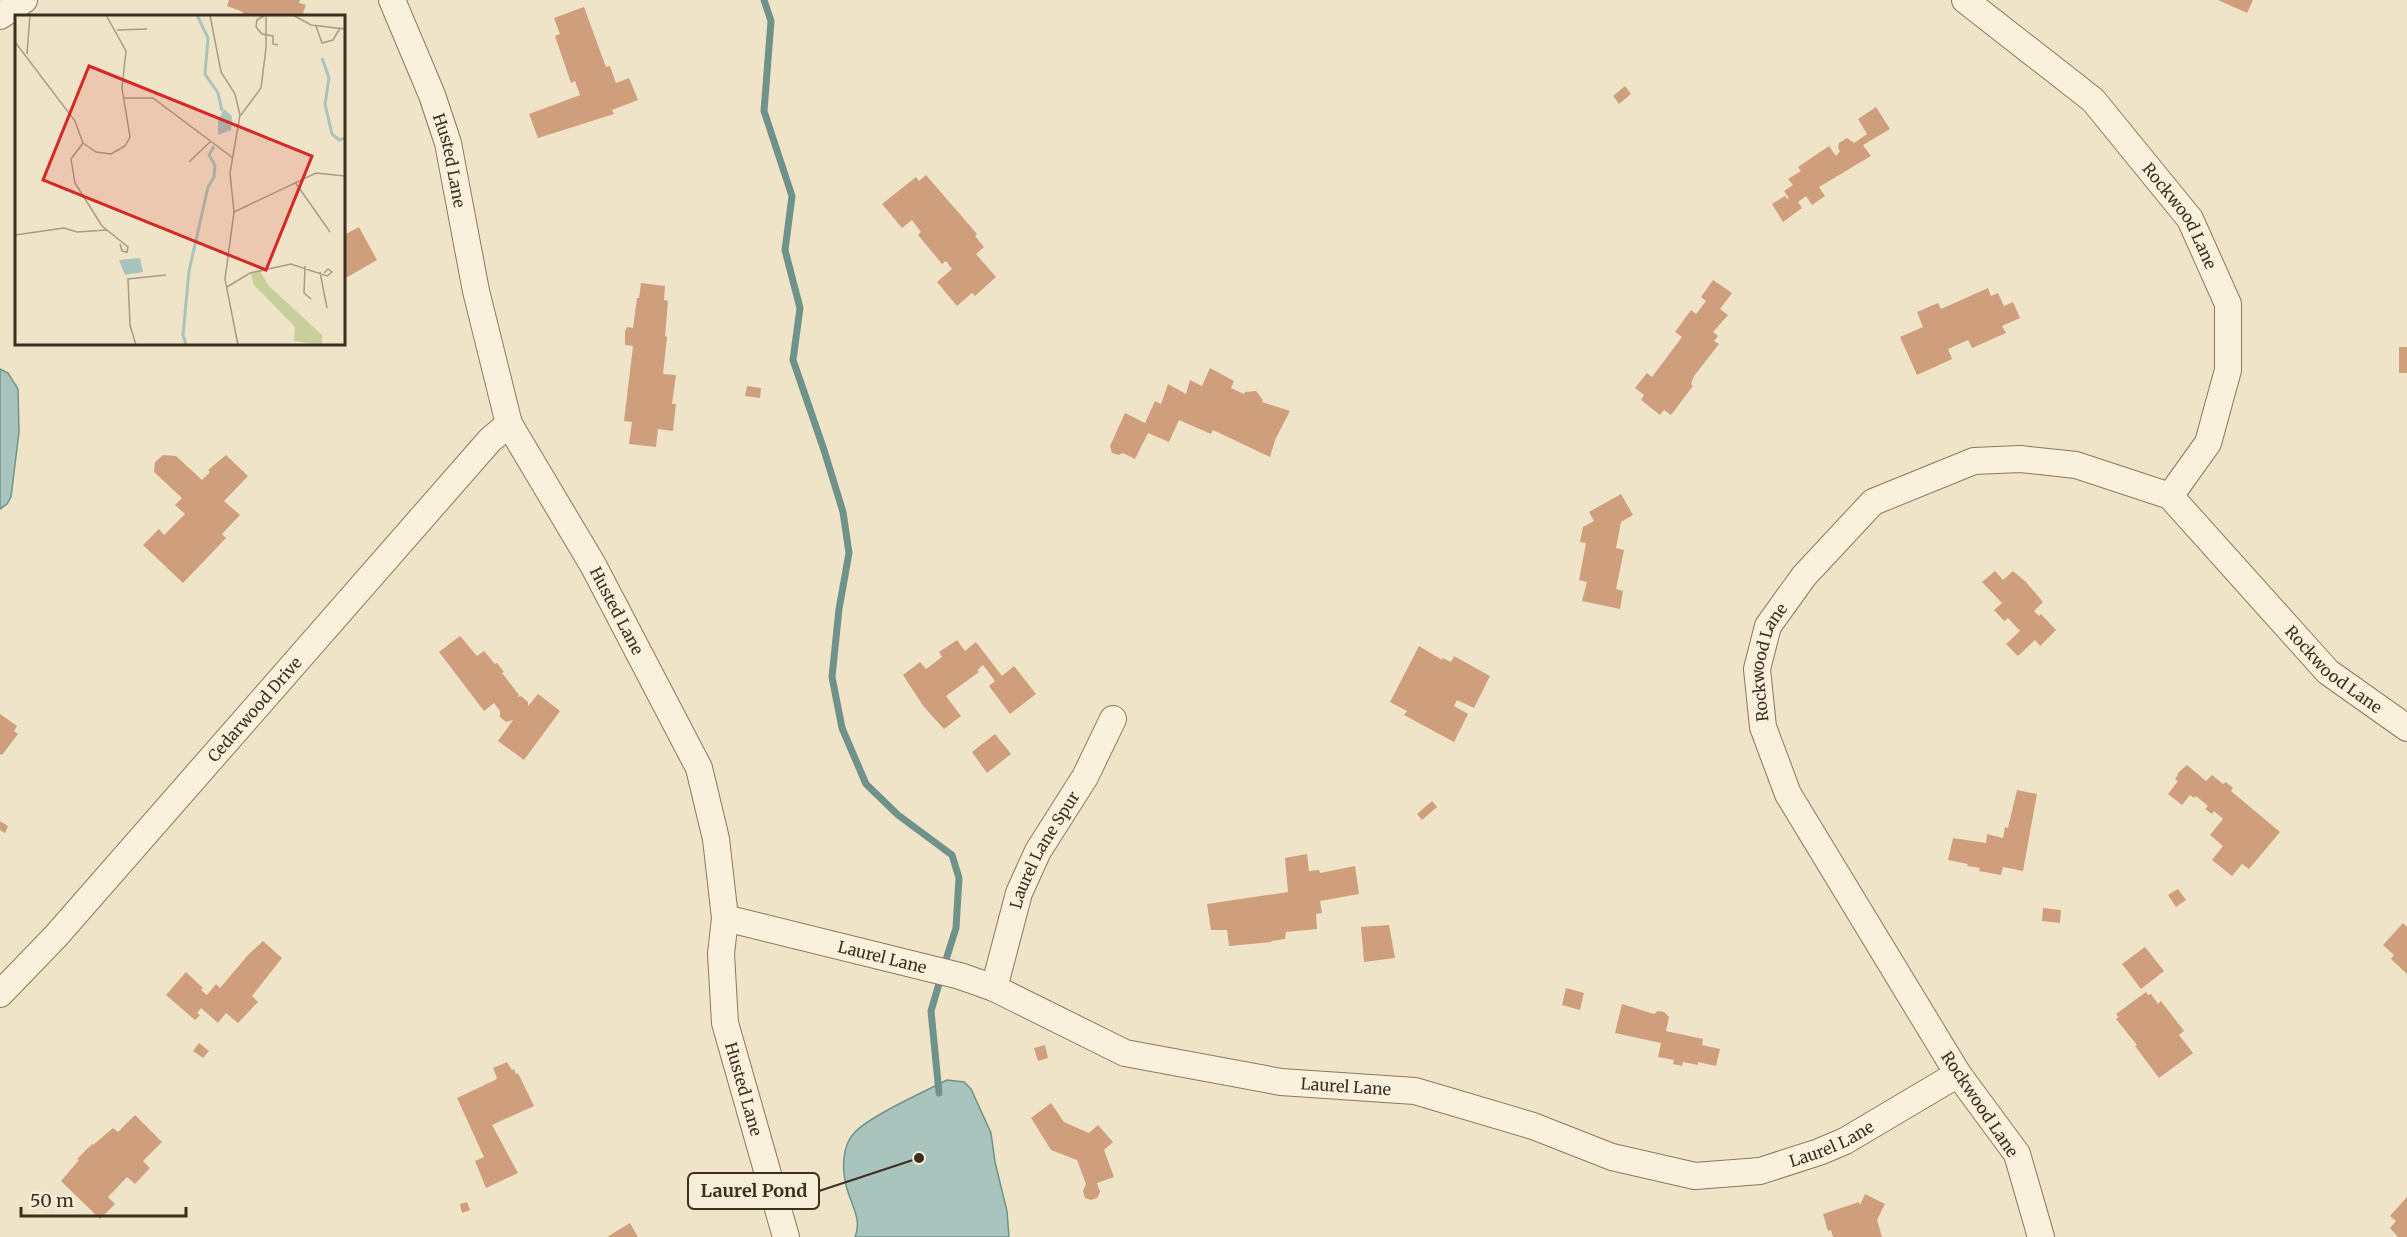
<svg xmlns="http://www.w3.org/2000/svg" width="2407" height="1237" viewBox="0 0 2407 1237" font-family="Merriweather,serif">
<rect width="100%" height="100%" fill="#f0e4c8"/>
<path fill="#a9c4bc" stroke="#6f938a" stroke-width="1.5" d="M 0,369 L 8,373 L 18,389 L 19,432 L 11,497 L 7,504 L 0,509 Z
M 947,1080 L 964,1082 L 971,1089 L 991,1133 L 995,1162 L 1007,1211 L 1009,1237 L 855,1237 C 862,1220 852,1206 847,1189 C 842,1171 841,1146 855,1132 C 872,1115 924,1092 947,1080 Z"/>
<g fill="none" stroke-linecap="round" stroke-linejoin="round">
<path stroke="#6f938a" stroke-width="7" d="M 764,0 L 771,21 L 764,111 L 792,196 L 785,250 L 800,308 L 793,360 L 824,450 L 843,512 L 849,553 L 839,609 L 832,677 L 842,728 L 866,784 L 898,815 L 952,855 L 959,878 L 956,928 L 944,966
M 939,1093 L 931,1011 L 941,977"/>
</g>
<path fill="#cf9f7d" d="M 229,0 L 300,0 L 299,3 L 306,5 L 302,16 L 242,16 L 243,12 L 227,6 Z
M 2218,0 L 2253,0 L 2247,13 Z
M 584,7 L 606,67 L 610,66 L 616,83 L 629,78 L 638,100 L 612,110 L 614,114 L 538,138 L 529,114 L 580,95 L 575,81 L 571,83 L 555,36 L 560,34 L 554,18 Z
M 1625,86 L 1631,94 L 1619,104 L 1613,96 Z
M 1876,107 L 1890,129 L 1863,145 L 1871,156 L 1819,187 L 1825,196 L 1812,205 L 1806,196 L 1798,202 L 1802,208 L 1783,222 L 1772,204 L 1785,196 L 1787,199 L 1789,198 L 1784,191 L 1793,185 L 1788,179 L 1801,171 L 1798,167 L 1829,146 L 1836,156 L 1840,151 L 1838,148 L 1839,143 L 1847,138 L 1854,143 L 1867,134 L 1858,119 Z
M 926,175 L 977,234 L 975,236 L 984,247 L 976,254 L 996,277 L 975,296 L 972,293 L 957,306 L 937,282 L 952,269 L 946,261 L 942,264 L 918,235 L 921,232 L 912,220 L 902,228 L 882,204 L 916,177 L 919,181 Z
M 359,227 L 377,260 L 344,279 L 344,235 Z
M 1713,280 L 1732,293 L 1720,309 L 1728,315 L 1713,332 L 1718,336 L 1714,341 L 1719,344 L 1694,376 L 1691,384 L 1693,386 L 1671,415 L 1664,410 L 1660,415 L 1641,400 L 1644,395 L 1635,388 L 1647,373 L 1652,377 L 1682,337 L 1675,332 L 1691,310 L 1696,314 L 1706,301 L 1701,297 Z
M 641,283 L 665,286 L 664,300 L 668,301 L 665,336 L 667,337 L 663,374 L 676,375 L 672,404 L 676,404 L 673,431 L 658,429 L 656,447 L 629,444 L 632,422 L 624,421 L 633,346 L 625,345 L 625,331 L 627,327 L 633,328 L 637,298 L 639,298 Z
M 1988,288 L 1991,296 L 1998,293 L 2004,306 L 2013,302 L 2020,318 L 2002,326 L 2006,333 L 1972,348 L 1968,340 L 1948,349 L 1952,359 L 1917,375 L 1900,337 L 1923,327 L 1917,312 L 1938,303 L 1941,309 Z
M 2399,347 L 2407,347 L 2407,373 L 2399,373 Z
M 1210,368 L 1234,381 L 1231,388 L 1244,394 L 1245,392 L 1256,391 L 1263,400 L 1262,402 L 1290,411 L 1275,440 L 1270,457 L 1213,430 L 1211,434 L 1179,420 L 1169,442 L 1148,433 L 1135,459 L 1123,453 L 1119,455 L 1112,453 L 1110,446 L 1125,413 L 1145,423 L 1155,401 L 1161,404 L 1168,384 L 1186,394 L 1190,380 L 1202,386 Z
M 747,386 L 761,388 L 760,398 L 745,396 Z
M 163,455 L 176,456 L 202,480 L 210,472 L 208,470 L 226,455 L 248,476 L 224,501 L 240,515 L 222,534 L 226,538 L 183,583 L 143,545 L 159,529 L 164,535 L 185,514 L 175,505 L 182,498 L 154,472 L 155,462 Z
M 1621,494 L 1633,515 L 1621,522 L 1616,548 L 1624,550 L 1616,589 L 1623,591 L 1620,609 L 1582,601 L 1587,582 L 1579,580 L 1586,543 L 1580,542 L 1583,527 L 1594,521 L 1589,512 Z
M 1995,571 L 2003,580 L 2013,571 L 2026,582 L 2043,602 L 2034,611 L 2039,616 L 2041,614 L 2056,630 L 2040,646 L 2035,640 L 2018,656 L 2006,644 L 2020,631 L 2008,618 L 2004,621 L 1994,610 L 2002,603 L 1982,582 Z
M 460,636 L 477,656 L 484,651 L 495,664 L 497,663 L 504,672 L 502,673 L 519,695 L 517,697 L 521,696 L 528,702 L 528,706 L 538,694 L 560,711 L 524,760 L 498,741 L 513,720 L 506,722 L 500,717 L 500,711 L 494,703 L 484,711 L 439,652 Z
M 957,640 L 965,651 L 976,642 L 1002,676 L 1014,666 L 1036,694 L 1010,714 L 989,686 L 995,681 L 983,665 L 977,670 L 979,672 L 946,696 L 961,716 L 944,729 L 924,707 L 903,675 L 920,662 L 926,669 L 942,657 L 939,652 Z
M 1419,646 L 1442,660 L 1443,658 L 1451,662 L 1454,656 L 1490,676 L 1474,708 L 1457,700 L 1454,706 L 1468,714 L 1454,742 L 1404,715 L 1407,711 L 1390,702 Z
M 0,714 L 17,726 L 14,731 L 18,734 L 2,755 L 0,754 Z
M 995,734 L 1011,754 L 987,773 L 972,752 Z
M 2187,765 L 2206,781 L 2212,775 L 2223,784 L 2226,782 L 2233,788 L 2231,791 L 2280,832 L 2249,869 L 2242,864 L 2232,876 L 2212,860 L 2223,846 L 2210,835 L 2223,819 L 2214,811 L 2212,814 L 2205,809 L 2208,806 L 2196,796 L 2194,798 L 2190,795 L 2182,805 L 2168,794 L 2178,781 L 2175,779 L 2178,775 L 2177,774 Z
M 2017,790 L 2037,794 L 2023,871 L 2003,867 L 2001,875 L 1979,871 L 1980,868 L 1967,866 L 1968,864 L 1948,860 L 1953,838 L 1986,843 L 1987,834 L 2003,838 L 2005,827 L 2008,828 Z
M 1432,801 L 1437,807 L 1422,820 L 1417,814 Z
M 0,821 L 8,826 L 5,833 L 0,830 Z
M 1307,854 L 1309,871 L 1319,870 L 1320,873 L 1355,866 L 1359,894 L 1320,901 L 1322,913 L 1316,914 L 1317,929 L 1286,932 L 1285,939 L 1271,941 L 1272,942 L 1229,946 L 1227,930 L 1211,930 L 1207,904 L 1288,892 L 1285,858 Z
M 2178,889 L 2186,900 L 2176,907 L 2168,895 Z
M 2043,908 L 2061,910 L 2060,923 L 2042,921 Z
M 2403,923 L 2407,927 L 2407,974 L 2391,959 L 2394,955 L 2383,945 Z
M 1389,925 L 1395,958 L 1364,962 L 1361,927 Z
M 263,941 L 282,958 L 252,996 L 258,1002 L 238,1023 L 226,1013 L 218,1023 L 201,1008 L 197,1013 L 200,1015 L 195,1020 L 166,995 L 186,972 L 203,988 L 201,990 L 207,995 L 216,984 L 220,988 L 248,955 Z
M 2145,947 L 2164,971 L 2141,989 L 2122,964 Z
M 1566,988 L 1584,993 L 1580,1010 L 1562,1005 Z
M 2146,992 L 2148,995 L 2151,994 L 2158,1004 L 2161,1001 L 2184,1031 L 2179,1035 L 2193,1053 L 2159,1078 L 2135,1046 L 2137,1045 L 2116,1019 L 2119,1017 L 2116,1014 Z
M 1622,1004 L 1654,1014 L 1658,1011 L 1664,1012 L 1669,1017 L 1666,1031 L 1703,1039 L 1702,1045 L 1720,1049 L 1716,1066 L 1698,1062 L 1698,1065 L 1683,1062 L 1682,1066 L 1673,1064 L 1674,1060 L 1658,1057 L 1661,1043 L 1615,1033 Z
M 199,1043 L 209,1051 L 203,1058 L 193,1051 Z
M 1045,1045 L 1048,1058 L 1038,1061 L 1034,1048 Z
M 507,1062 L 512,1070 L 514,1069 L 516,1074 L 518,1073 L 534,1106 L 492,1125 L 518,1173 L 486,1188 L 475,1161 L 484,1157 L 457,1098 L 495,1080 L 497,1078 L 493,1068 Z
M 1051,1103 L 1064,1122 L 1089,1133 L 1098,1125 L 1113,1142 L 1104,1150 L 1114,1177 L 1097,1183 L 1100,1192 L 1097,1198 L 1091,1200 L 1085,1198 L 1083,1191 L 1086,1184 L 1077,1160 L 1051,1150 L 1031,1118 Z
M 135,1115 L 162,1142 L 143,1161 L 150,1168 L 135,1184 L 127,1177 L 108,1197 L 115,1204 L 100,1219 L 61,1181 L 79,1160 L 77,1159 L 92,1144 L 93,1145 L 113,1128 L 118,1132 Z
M 1865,1194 L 1885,1204 L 1877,1220 L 1882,1237 L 1833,1237 L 1831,1230 L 1828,1231 L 1823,1214 L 1859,1202 L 1860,1205 Z
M 2407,1197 L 2407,1237 L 2398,1237 L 2390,1228 L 2396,1221 L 2390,1216 Z
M 467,1202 L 470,1210 L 462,1213 L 460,1204 Z
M 630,1223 L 638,1237 L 607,1237 Z"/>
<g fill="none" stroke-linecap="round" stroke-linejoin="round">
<defs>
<g id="minor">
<path id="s1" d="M 392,0 L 432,95 L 448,143 L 476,291 L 509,424 L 593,565 L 699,768 L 716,839 L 725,918 L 721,954 L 725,1023 L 786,1237"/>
<path id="s2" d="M 1965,0 L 2093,100 L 2190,219 L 2228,304 L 2228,370 L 2208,443 L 2170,496 L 2328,672 L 2407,728"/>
<path d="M 0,16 L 24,0"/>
<path id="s3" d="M 725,918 L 960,976 L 994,988 L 1125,1053 L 1281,1082 L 1415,1091 L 1533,1126 L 1612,1157 L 1695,1176 L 1760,1171 L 1819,1152 L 1845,1141 L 1958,1074"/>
<path id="s4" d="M 994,988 L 1019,893 L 1038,851 L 1085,777 L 1113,719"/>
<path id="s5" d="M 0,994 L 56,936 L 490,440 L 509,424"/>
<path id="s6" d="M 2041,1237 L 2017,1154 L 1958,1074 L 1788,794 L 1763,727 L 1757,669 L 1768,626 L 1804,576 L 1873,502 L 1974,461 L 2020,459 L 2076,465 L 2170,496"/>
</g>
</defs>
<use href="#minor" stroke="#8d765c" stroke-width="28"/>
<use href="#minor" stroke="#faf1dc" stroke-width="26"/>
</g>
<g text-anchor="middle" stroke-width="4.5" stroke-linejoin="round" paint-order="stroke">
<g font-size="16" fill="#3d2e20" stroke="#f7eed8">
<text dy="6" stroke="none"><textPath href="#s1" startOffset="171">Husted Lane</textPath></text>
<text dy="6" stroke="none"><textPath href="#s2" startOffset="308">Rockwood Lane</textPath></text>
<text dy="6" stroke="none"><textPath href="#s1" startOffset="657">Husted Lane</textPath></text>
<text dy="6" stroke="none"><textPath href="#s6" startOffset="652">Rockwood Lane</textPath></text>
<text dy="6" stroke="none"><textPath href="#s2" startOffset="855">Rockwood Lane</textPath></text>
<text dy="6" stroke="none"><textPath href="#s5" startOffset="382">Cedarwood Drive</textPath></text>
<text dy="6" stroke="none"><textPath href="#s4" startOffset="148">Laurel Lane Spur</textPath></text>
<text dy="6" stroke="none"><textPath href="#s3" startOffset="162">Laurel Lane</textPath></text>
<text dy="6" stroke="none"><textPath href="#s3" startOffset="648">Laurel Lane</textPath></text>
<text dy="6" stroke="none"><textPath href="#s1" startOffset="1161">Husted Lane</textPath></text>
<text transform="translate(1980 1104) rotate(56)" y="6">Rockwood Lane</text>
<text dy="6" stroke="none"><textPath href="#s3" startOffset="1152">Laurel Lane</textPath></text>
</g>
</g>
<g transform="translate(15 15)">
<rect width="330" height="330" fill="#f0e4c8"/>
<path d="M 245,256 L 253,270 L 307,320 L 307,330 L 279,326 L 280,312 L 239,270 L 236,259 Z" fill="#c9cf9b"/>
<path d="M 209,94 L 217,101 L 216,115 L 203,120 L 203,106 ZM 125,243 L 128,257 L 110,260 L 104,245 Z" fill="#a9c4bc"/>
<path fill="none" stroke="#a9c4bc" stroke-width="3" d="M 182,0 L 193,23 L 190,59 L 203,78 L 207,96M 307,43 L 314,63 L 310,89 L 317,119 L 324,125 L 330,123M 171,330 L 168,320 L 174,256 L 193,172 L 199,162 L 200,150 L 194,140 L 199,131"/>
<path fill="none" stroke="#a89b85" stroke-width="1.5" d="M 195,0 L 206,57 L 220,79 L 225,100 L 215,158 L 219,197 L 210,264 L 223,330M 250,0 L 242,5 L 241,12 L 247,19 L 258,21 L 258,29 L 263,30M 278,0 L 296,10 L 330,14M 301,11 L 307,28 L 318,25 L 325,13M 102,15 L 132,14M 0,27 L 60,106 L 68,128 L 56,144 L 60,168 L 87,211 L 113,232 L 112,237 L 107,236 L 105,229M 12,39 L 15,0M 109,83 L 138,83 L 218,143M 226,100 L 246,73 L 251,33 L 251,0M 68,128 L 81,137 L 96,139 L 110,131 L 115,122 L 107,73 L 111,36 L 91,0M 174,147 L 195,127M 280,167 L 315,217M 219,197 L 301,158 L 330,161M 0,220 L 49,213 L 62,217 L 92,215M 290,251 L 289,278 L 296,284M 305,257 L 312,293M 212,272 L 235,258 L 276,249 L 312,261 L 317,257 L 313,254 L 309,258M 121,330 L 115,310 L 113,264 L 151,260"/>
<path fill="#d62828" fill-opacity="0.15" stroke="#d62828" stroke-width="3" d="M 74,51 L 297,141 L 251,255 L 28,165 Z"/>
<rect width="330" height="330" fill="none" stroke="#3d2e20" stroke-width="3"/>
</g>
<path fill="none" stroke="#3d2e20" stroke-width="2" d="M919 1158L819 1191"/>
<circle fill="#3d2e20" stroke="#f7eed8" stroke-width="2" cx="919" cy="1158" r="6"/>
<rect fill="#f7eed8" stroke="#3d2e20" stroke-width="2" x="688" y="1173" width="131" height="36" rx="6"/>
<g font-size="18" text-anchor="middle" font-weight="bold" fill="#3d2e20">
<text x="754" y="1197">Laurel Pond</text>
</g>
<path d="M21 1207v9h165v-9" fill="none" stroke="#3d2e20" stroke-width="3"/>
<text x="30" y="1207" font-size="18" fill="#3d2e20" stroke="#f7eed8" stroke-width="4.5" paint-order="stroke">50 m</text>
</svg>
